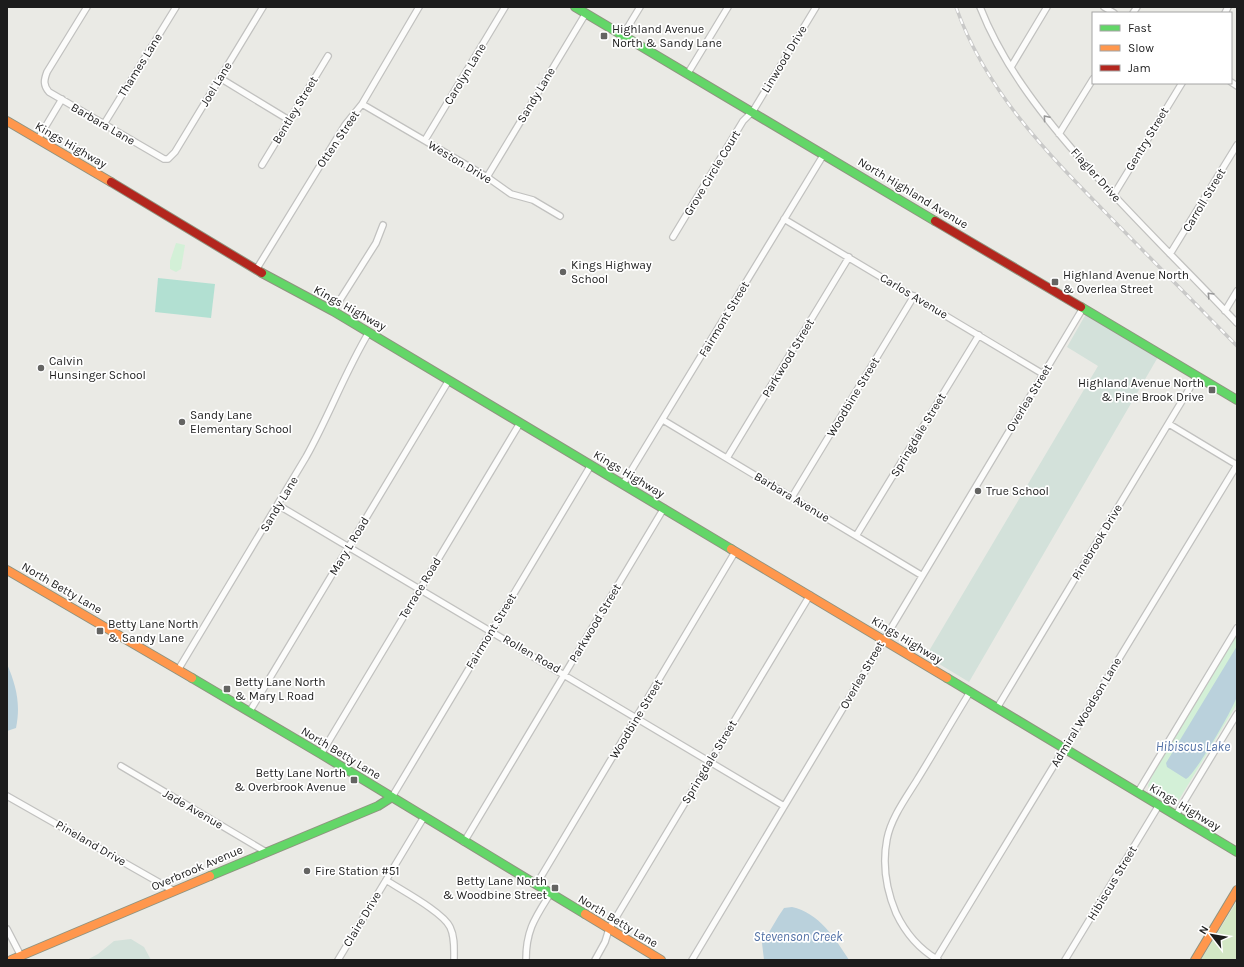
<svg xmlns="http://www.w3.org/2000/svg" width="1244" height="967" viewBox="0 0 1244 967" font-family="Karla,sans-serif">
<rect width="100%" height="100%" fill="#eaeae5"/>
<path fill="#d3e7c5" d="M 1237,901 L 1237,960 L 1201,960 Z"/>
<path fill="#d3e1da" d="M 1086,314 L 1158,357 L 969,682 L 926,656 L 1098,366 L 1067,347 Z
M 131,939 L 144,947 L 151,960 L 87,960 L 98,954 L 114,941 Z"/>
<path fill="#d3f0d7" d="M 176,243 L 185,245 L 181,269 L 176,272 L 170,269 L 170,261 Z
M 1237,634 L 1237,704 L 1177,803 L 1169,805 L 1150,794 L 1148,785 L 1158,764 Z"/>
<path fill="#b2e0d2" d="M 158,278 L 215,284 L 211,318 L 155,312 Z"/>
<path fill="#bad1dc" d="M 1237,646 C 1237,662 1239,680 1237,696 C 1235,706 1195,775 1186,779 L 1167,767 L 1166,763 Z
M 7,664 C 16,685 21,704 16,728 L 7,731 Z
M 792,907 C 819,913 835,938 849,960 L 764,960 L 762,943 C 770,932 776,919 784,908 Z"/>
<g fill="none" stroke-linecap="round" stroke-linejoin="round">
<defs>
<path id="street" d="M 87,7 L 47,72 C 44,80 43,85 49,92 L 164,159 L 168,159 L 175,152 L 263,7
M 980,7 C 1002,63 1039,111 1078,156 C 1129,214 1184,267 1237,323
M 1104,7 L 1114,13
M 1133,13 L 1137,7
M 1225,13 L 1228,7
M 623,35 L 640,7
M 1011,67 L 1047,7
M 688,73 L 728,7
M 220,78 L 289,120
M 1231,82 L 1237,86
M 362,104 L 487,177 L 511,194 L 533,200 L 560,216
M 104,124 L 176,7
M 1059,134 L 1093,79
M 38,139 L 62,99
M 425,140 L 505,7
M 262,165 L 328,56
M 487,177 L 586,13
M 1113,196 L 1182,83
M 784,219 L 1043,374
M 673,237 L 743,121 L 753,111 L 816,7
M 1170,254 L 1237,145
M 256,270 L 345,125 L 362,104 L 419,7
M 333,311 L 376,243 L 383,225
M 1225,311 L 1237,291
M 663,420 L 921,575
M 727,458 L 849,257
M 623,484 L 824,154
M 792,497 L 914,296
M 278,505 L 784,806
M 856,536 L 979,335
M 178,670 L 306,457 C 329,416 345,372 369,332
M 997,708 L 1197,376
M 250,711 L 449,380
M 321,754 L 520,423
M 121,766 L 266,852
M 1138,792 L 1237,628
M 7,796 L 174,891
M 392,797 L 591,465
M 1176,815 L 1237,714
M 464,842 L 664,508
M 386,880 C 401,890 443,912 450,927 C 455,937 454,949 454,960
M 536,885 L 735,552
M 7,929 L 21,956
M 936,959 L 1237,465 L 1169,424
M 338,960 L 424,817
M 526,960 C 526,930 535,918 550,894
M 595,960 L 605,942 L 609,929 L 810,595
M 692,960 L 1083,308
M 938,960 C 919,949 905,932 896,913 C 886,889 882,865 887,839 C 891,818 906,798 917,780 C 935,751 952,721 970,692
M 1065,960 L 1159,805"/>
<path id="fast" d="M 575,7 L 935,221
M 262,273 L 333,311 L 731,549
M 1081,307 L 1237,400
M 192,678 L 321,754 L 585,914
M 947,678 L 1237,852
M 210,876 L 378,806 L 392,797"/>
<path id="slow" d="M 7,121 L 111,182
M 731,549 L 947,678
M 7,570 L 192,678
M 585,914 L 661,960
M 11,960 L 210,876
M 1195,960 L 1237,890"/>
<path id="jam" d="M 111,182 L 262,273
M 935,221 L 1081,307"/>
</defs>
<use href="#street" stroke="#c1c1bf" stroke-width="8"/>
<use href="#fast" stroke="#8f937f" stroke-width="10"/>
<use href="#slow" stroke="#8f937f" stroke-width="10"/>
<use href="#jam" stroke="#8f937f" stroke-width="10"/>
<use href="#street" stroke="#fcfcfb" stroke-width="5.5"/>
<use href="#fast" stroke="#63d668" stroke-width="8"/>
<use href="#slow" stroke="#ff974d" stroke-width="8"/>
<use href="#jam" stroke="#b3261e" stroke-width="8"/>
<defs>
<path id="rail" d="M 956,7 C 986,92 1049,155 1111,218 C 1153,261 1195,303 1237,346"/>
</defs>
<use href="#rail" stroke="#c9c9c8" stroke-width="3.5"/>
<use href="#rail" stroke="#fff" stroke-width="2" stroke-dasharray="6" stroke-linecap="butt"/>
</g>
<defs><path id="oneway-chevron" d="M-2-3.5L2.5 0L-2 3.5" fill="none" stroke-width="1.6" stroke-linecap="round" stroke-linejoin="round"/></defs>
<g stroke="#979797">
<use href="#oneway-chevron" transform="translate(1046 118) rotate(-130)"/>
<use href="#oneway-chevron" transform="translate(1210 295) rotate(-134)"/>
</g>
<g fill="#646462" stroke="#fff" stroke-width="1.5">
<rect x="600" y="32" width="8" height="8" rx="2"/>
<circle cx="563" cy="272" r="4"/>
<rect x="1051" y="278" width="8" height="8" rx="2"/>
<circle cx="41" cy="368" r="4"/>
<rect x="1208" y="386" width="8" height="8" rx="2"/>
<circle cx="182" cy="422" r="4"/>
<circle cx="978" cy="491" r="4"/>
<rect x="96" y="627" width="8" height="8" rx="2"/>
<rect x="223" y="685" width="8" height="8" rx="2"/>
<rect x="350" y="776" width="8" height="8" rx="2"/>
<circle cx="307" cy="871" r="4"/>
<rect x="551" y="884" width="8" height="8" rx="2"/>
</g>
<g text-anchor="middle" stroke-width="3.5" stroke-linejoin="round" paint-order="stroke">
<g font-size="12" fill="#1c1c1c" stroke="#fff" text-anchor="start">
<text x="612" y="33">Highland Avenue<tspan x="612" dy="14">North &amp; Sandy Lane</tspan></text>
<text x="571" y="269">Kings Highway<tspan x="571" dy="14">School</tspan></text>
<text x="1063" y="279">Highland Avenue North<tspan x="1063" dy="14">&amp; Overlea Street</tspan></text>
<text x="49" y="365">Calvin<tspan x="49" dy="14">Hunsinger School</tspan></text>
<text x="1204" y="387" text-anchor="end">Highland Avenue North<tspan x="1204" dy="14">&amp; Pine Brook Drive</tspan></text>
<text x="190" y="419">Sandy Lane<tspan x="190" dy="14">Elementary School</tspan></text>
<text x="986" y="495">True School</text>
<text x="108" y="628">Betty Lane North<tspan x="108" dy="14">&amp; Sandy Lane</tspan></text>
<text x="235" y="686">Betty Lane North<tspan x="235" dy="14">&amp; Mary L Road</tspan></text>
<text x="346" y="777" text-anchor="end">Betty Lane North<tspan x="346" dy="14">&amp; Overbrook Avenue</tspan></text>
<text x="315" y="875">Fire Station #51</text>
<text x="547" y="885" text-anchor="end">Betty Lane North<tspan x="547" dy="14">&amp; Woodbine Street</tspan></text>
</g>
<g font-size="12" fill="#1c1c1c" stroke="#fff">
<text transform="translate(784 59) rotate(-59)" y="4">Linwood Drive</text>
<text transform="translate(140 65) rotate(-58)" y="4">Thames Lane</text>
<text transform="translate(465 74) rotate(-59)" y="4">Carolyn Lane</text>
<text transform="translate(216 84) rotate(-59)" y="4">Joel Lane</text>
<text transform="translate(536 95) rotate(-59)" y="4">Sandy Lane</text>
<text transform="translate(295 110) rotate(-59)" y="4">Bentley Street</text>
<text transform="translate(103 124) rotate(30)" y="4">Barbara Lane</text>
<text transform="translate(338 139) rotate(-56)" y="4">Otten Street</text>
<text transform="translate(1147 139) rotate(-59)" y="4">Gentry Street</text>
<text transform="translate(71 145) rotate(30)" y="4">Kings Highway</text>
<text transform="translate(460 162) rotate(31)" y="4">Weston Drive</text>
<text transform="translate(712 173) rotate(-59)" y="4">Grove Circle Court</text>
<text transform="translate(1096 175) rotate(48)" y="4">Flagler Drive</text>
<text transform="translate(913 193) rotate(31)" y="4">North Highland Avenue</text>
<text transform="translate(1204 200) rotate(-59)" y="4">Carroll Street</text>
<text transform="translate(914 296) rotate(31)" y="4">Carlos Avenue</text>
<text transform="translate(350 308) rotate(29)" y="4">Kings Highway</text>
<text transform="translate(724 319) rotate(-59)" y="4">Fairmont Street</text>
<text transform="translate(788 358) rotate(-59)" y="4">Parkwood Street</text>
<text transform="translate(853 397) rotate(-59)" y="4">Woodbine Street</text>
<text transform="translate(1029 398) rotate(-59)" y="4">Overlea Street</text>
<text transform="translate(918 435) rotate(-59)" y="4">Springdale Street</text>
<text transform="translate(629 474) rotate(31)" y="4">Kings Highway</text>
<text transform="translate(792 497) rotate(31)" y="4">Barbara Avenue</text>
<text transform="translate(279 504) rotate(-59)" y="4">Sandy Lane</text>
<text transform="translate(1097 542) rotate(-59)" y="4">Pinebrook Drive</text>
<text transform="translate(349 546) rotate(-59)" y="4">Mary L Road</text>
<text transform="translate(62 588) rotate(30)" y="4">North Betty Lane</text>
<text transform="translate(420 588) rotate(-59)" y="4">Terrace Road</text>
<text transform="translate(595 623) rotate(-59)" y="4">Parkwood Street</text>
<text transform="translate(491 631) rotate(-59)" y="4">Fairmont Street</text>
<text transform="translate(907 640) rotate(31)" y="4">Kings Highway</text>
<text transform="translate(532 654) rotate(30)" y="4">Rollen Road</text>
<text transform="translate(862 675) rotate(-60)" y="4">Overlea Street</text>
<text transform="translate(1086 712) rotate(-59)" y="4">Admiral Woodson Lane</text>
<text transform="translate(636 719) rotate(-59)" y="4">Woodbine Street</text>
<text transform="translate(341 753) rotate(31)" y="4">North Betty Lane</text>
<text transform="translate(709 762) rotate(-59)" y="4">Springdale Street</text>
<text transform="translate(1185 807) rotate(31)" y="4">Kings Highway</text>
<text transform="translate(193 809) rotate(30)" y="4">Jade Avenue</text>
<text transform="translate(91 843) rotate(30)" y="4">Pineland Drive</text>
<text transform="translate(197 868) rotate(-23)" y="4">Overbrook Avenue</text>
<text transform="translate(1112 883) rotate(-59)" y="4">Hibiscus Street</text>
<text transform="translate(362 919) rotate(-59)" y="4">Claire Drive</text>
<text transform="translate(618 921) rotate(31)" y="4">North Betty Lane</text>
</g>
<g font-size="13" font-style="italic" fill="#506fa4" stroke="#fff">
<text x="1193" y="751">Hibiscus Lake</text>
<text x="798" y="941">Stevenson Creek</text>
</g>
</g>
<rect width="1244" height="967" fill="none" stroke="#1c1c1c" stroke-width="16"/>
<rect x="1092" y="12" width="140" height="72" fill="#ffffff" stroke="#a4a4a4"/>
<rect x="1100" y="25" width="20" height="6" fill="#63d668" stroke="#a4a4a4"/>
<text x="1128" y="32" font-size="12" fill="#1c1c1c">Fast</text>
<rect x="1100" y="45" width="20" height="6" fill="#ff974d" stroke="#a4a4a4"/>
<text x="1128" y="52" font-size="12" fill="#1c1c1c">Slow</text>
<rect x="1100" y="65" width="20" height="6" fill="#b3261e" stroke="#a4a4a4"/>
<text x="1128" y="72" font-size="12" fill="#1c1c1c">Jam</text>
<g transform="translate(1212 935) rotate(301)" stroke="#ffffff" stroke-width="3" paint-order="stroke">
<path d="M0-3L7 15L0 10L-7 15Z" fill="#1c1c1c"/>
<text y="-6" font-size="11" font-weight="bold" text-anchor="middle" fill="#1c1c1c">N</text>
</g>
</svg>
